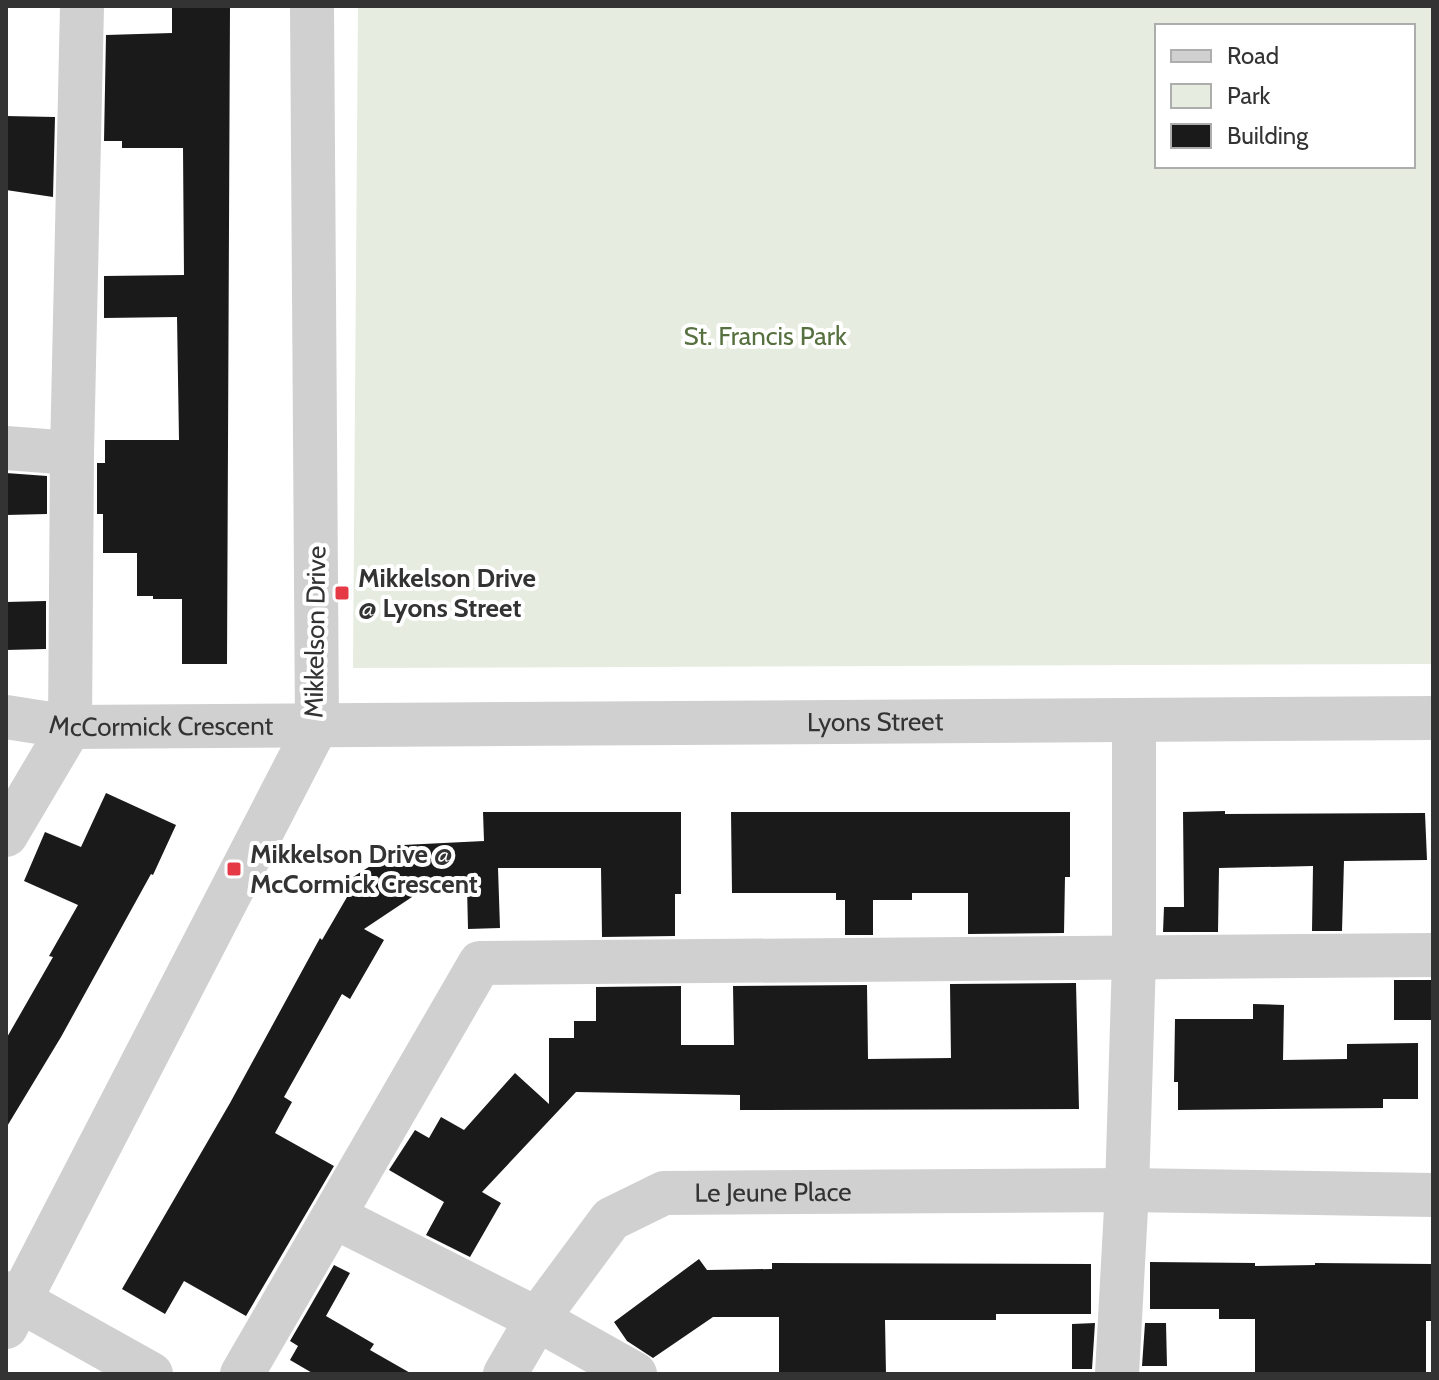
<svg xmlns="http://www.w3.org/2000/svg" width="1439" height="1380" viewBox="0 0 1439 1380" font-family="Cabin,sans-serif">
<rect width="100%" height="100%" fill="#fff"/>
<path fill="#e6ecdf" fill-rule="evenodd" d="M 358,6 L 1433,6 L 1433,664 L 353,668 ZM 1157,26 L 1413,26 L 1413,166 L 1157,166 Z"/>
<path fill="#1a1a1a" d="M 172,6 L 230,6 L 227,664 L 182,664 L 182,599 L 153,599 L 153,596 L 137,596 L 137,553 L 103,553 L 103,514 L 97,514 L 97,463 L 105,463 L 105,440 L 179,440 L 177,317 L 104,318 L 104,276 L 184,275 L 183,148 L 122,148 L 122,141 L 104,141 L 106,35 L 172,33 Z
M 6,116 L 55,117 L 53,197 L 6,190 Z
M 6,473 L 47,476 L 47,514 L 6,515 Z
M 46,601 L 46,649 L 6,650 L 6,602 Z
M 106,793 L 176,825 L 153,875 L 151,874 L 61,1037 L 6,1128 L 6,1039 L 53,957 L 49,956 L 78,905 L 24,881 L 45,832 L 81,847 Z
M 1225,811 L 1225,814 L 1425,813 L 1427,860 L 1344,861 L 1342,931 L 1312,931 L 1313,866 L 1219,868 L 1218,932 L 1163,932 L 1164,907 L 1184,907 L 1183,812 Z
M 483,812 L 681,812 L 681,894 L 675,894 L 675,936 L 602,937 L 601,868 L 498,868 L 500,928 L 468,929 L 467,886 L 427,887 L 364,929 L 384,940 L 350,999 L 342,994 L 284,1097 L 292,1102 L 275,1133 L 334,1166 L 246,1316 L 184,1281 L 165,1314 L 122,1289 L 230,1103 L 320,938 L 322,940 L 354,885 L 350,879 L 403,845 L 484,841 Z
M 731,812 L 1070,812 L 1070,877 L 1065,877 L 1064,933 L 968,934 L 968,893 L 912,893 L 912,900 L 873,900 L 873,935 L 845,935 L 845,900 L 836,900 L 836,893 L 732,893 Z
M 1394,980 L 1433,980 L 1432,1020 L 1394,1020 Z
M 1076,983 L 1079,1109 L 740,1110 L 740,1095 L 576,1092 L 482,1192 L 501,1203 L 470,1257 L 426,1235 L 444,1202 L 389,1170 L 415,1130 L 429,1138 L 441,1117 L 464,1130 L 515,1073 L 549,1104 L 549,1038 L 574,1038 L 574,1021 L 596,1021 L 596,987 L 681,986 L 681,1045 L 734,1045 L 733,986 L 867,985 L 868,1059 L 951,1058 L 950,984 Z
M 1253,1004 L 1284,1005 L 1283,1060 L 1347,1059 L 1347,1044 L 1418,1043 L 1418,1099 L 1383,1099 L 1383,1108 L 1178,1110 L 1178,1082 L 1174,1082 L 1175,1019 L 1253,1019 Z
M 699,1259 L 707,1270 L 772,1269 L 772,1263 L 1091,1264 L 1091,1314 L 996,1314 L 996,1320 L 885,1320 L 886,1374 L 779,1374 L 779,1317 L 713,1317 L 653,1358 L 627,1341 L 614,1322 Z
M 1150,1262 L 1255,1263 L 1255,1266 L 1315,1265 L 1315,1263 L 1433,1264 L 1433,1321 L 1426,1321 L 1426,1374 L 1255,1374 L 1255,1319 L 1219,1319 L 1219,1309 L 1150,1309 Z
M 334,1265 L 350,1273 L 326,1316 L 374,1344 L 370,1350 L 412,1374 L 314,1374 L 290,1360 L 298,1346 L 290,1341 Z
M 1095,1323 L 1092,1369 L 1072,1369 L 1072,1324 Z
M 1145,1323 L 1166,1323 L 1167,1366 L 1142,1366 Z"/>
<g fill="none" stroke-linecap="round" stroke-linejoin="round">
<g stroke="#d0d0d0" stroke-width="44">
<path d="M 6,448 L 72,453 L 82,6"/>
<path id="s1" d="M 6,717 L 70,727 L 1433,718"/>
<path d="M 6,835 L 70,727 L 72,453"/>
<path d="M 335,1217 L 537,1319 L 635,1374"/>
<path d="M 6,1293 L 151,1374"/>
<path d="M 6,1327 L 317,725 L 312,6"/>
<path d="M 242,1374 L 480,963 L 1433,955"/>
<path id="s2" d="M 505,1374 L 537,1319 L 611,1219 L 664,1193 L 1127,1190 L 1433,1195"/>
<path d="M 1117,1374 L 1127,1190 L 1134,959 L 1134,721"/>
</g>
</g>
<g fill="#e63946" stroke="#fff" stroke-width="3">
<rect x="334" y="585" width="16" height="16" rx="4"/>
<rect x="226" y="861" width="16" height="16" rx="4"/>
</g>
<g text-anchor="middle" stroke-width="8" stroke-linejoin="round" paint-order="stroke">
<g font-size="26" fill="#56703f" stroke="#fff">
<text x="765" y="345">St. Francis Park</text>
</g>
<g font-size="26" font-weight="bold" fill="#333" stroke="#fff" text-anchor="start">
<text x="358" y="587">Mikkelson Drive<tspan x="358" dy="30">@ Lyons Street</tspan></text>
<text x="250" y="863">Mikkelson Drive @<tspan x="250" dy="30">McCormick Crescent</tspan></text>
</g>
<g font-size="26" fill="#333" stroke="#fff">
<text transform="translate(315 632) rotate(-89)" y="9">Mikkelson Drive</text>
<text dy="9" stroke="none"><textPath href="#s1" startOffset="870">Lyons Street</textPath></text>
<text dy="9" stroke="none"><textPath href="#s1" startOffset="156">McCormick Crescent</textPath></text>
<text dy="9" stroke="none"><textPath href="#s2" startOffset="356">Le Jeune Place</textPath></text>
</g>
</g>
<rect width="1439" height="1380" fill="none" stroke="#333333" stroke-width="16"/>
<rect x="1155" y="24" width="260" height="144" fill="#ffffff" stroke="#adadad" stroke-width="2"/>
<rect x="1171" y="50" width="40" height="12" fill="#d0d0d0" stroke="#adadad" stroke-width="2"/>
<text x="1227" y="64" font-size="24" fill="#333333">Road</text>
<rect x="1171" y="84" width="40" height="24" fill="#e6ecdf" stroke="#adadad" stroke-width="2"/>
<text x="1227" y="104" font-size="24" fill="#333333">Park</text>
<rect x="1171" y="124" width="40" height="24" fill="#1a1a1a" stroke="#adadad" stroke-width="2"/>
<text x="1227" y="144" font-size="24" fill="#333333">Building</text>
</svg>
